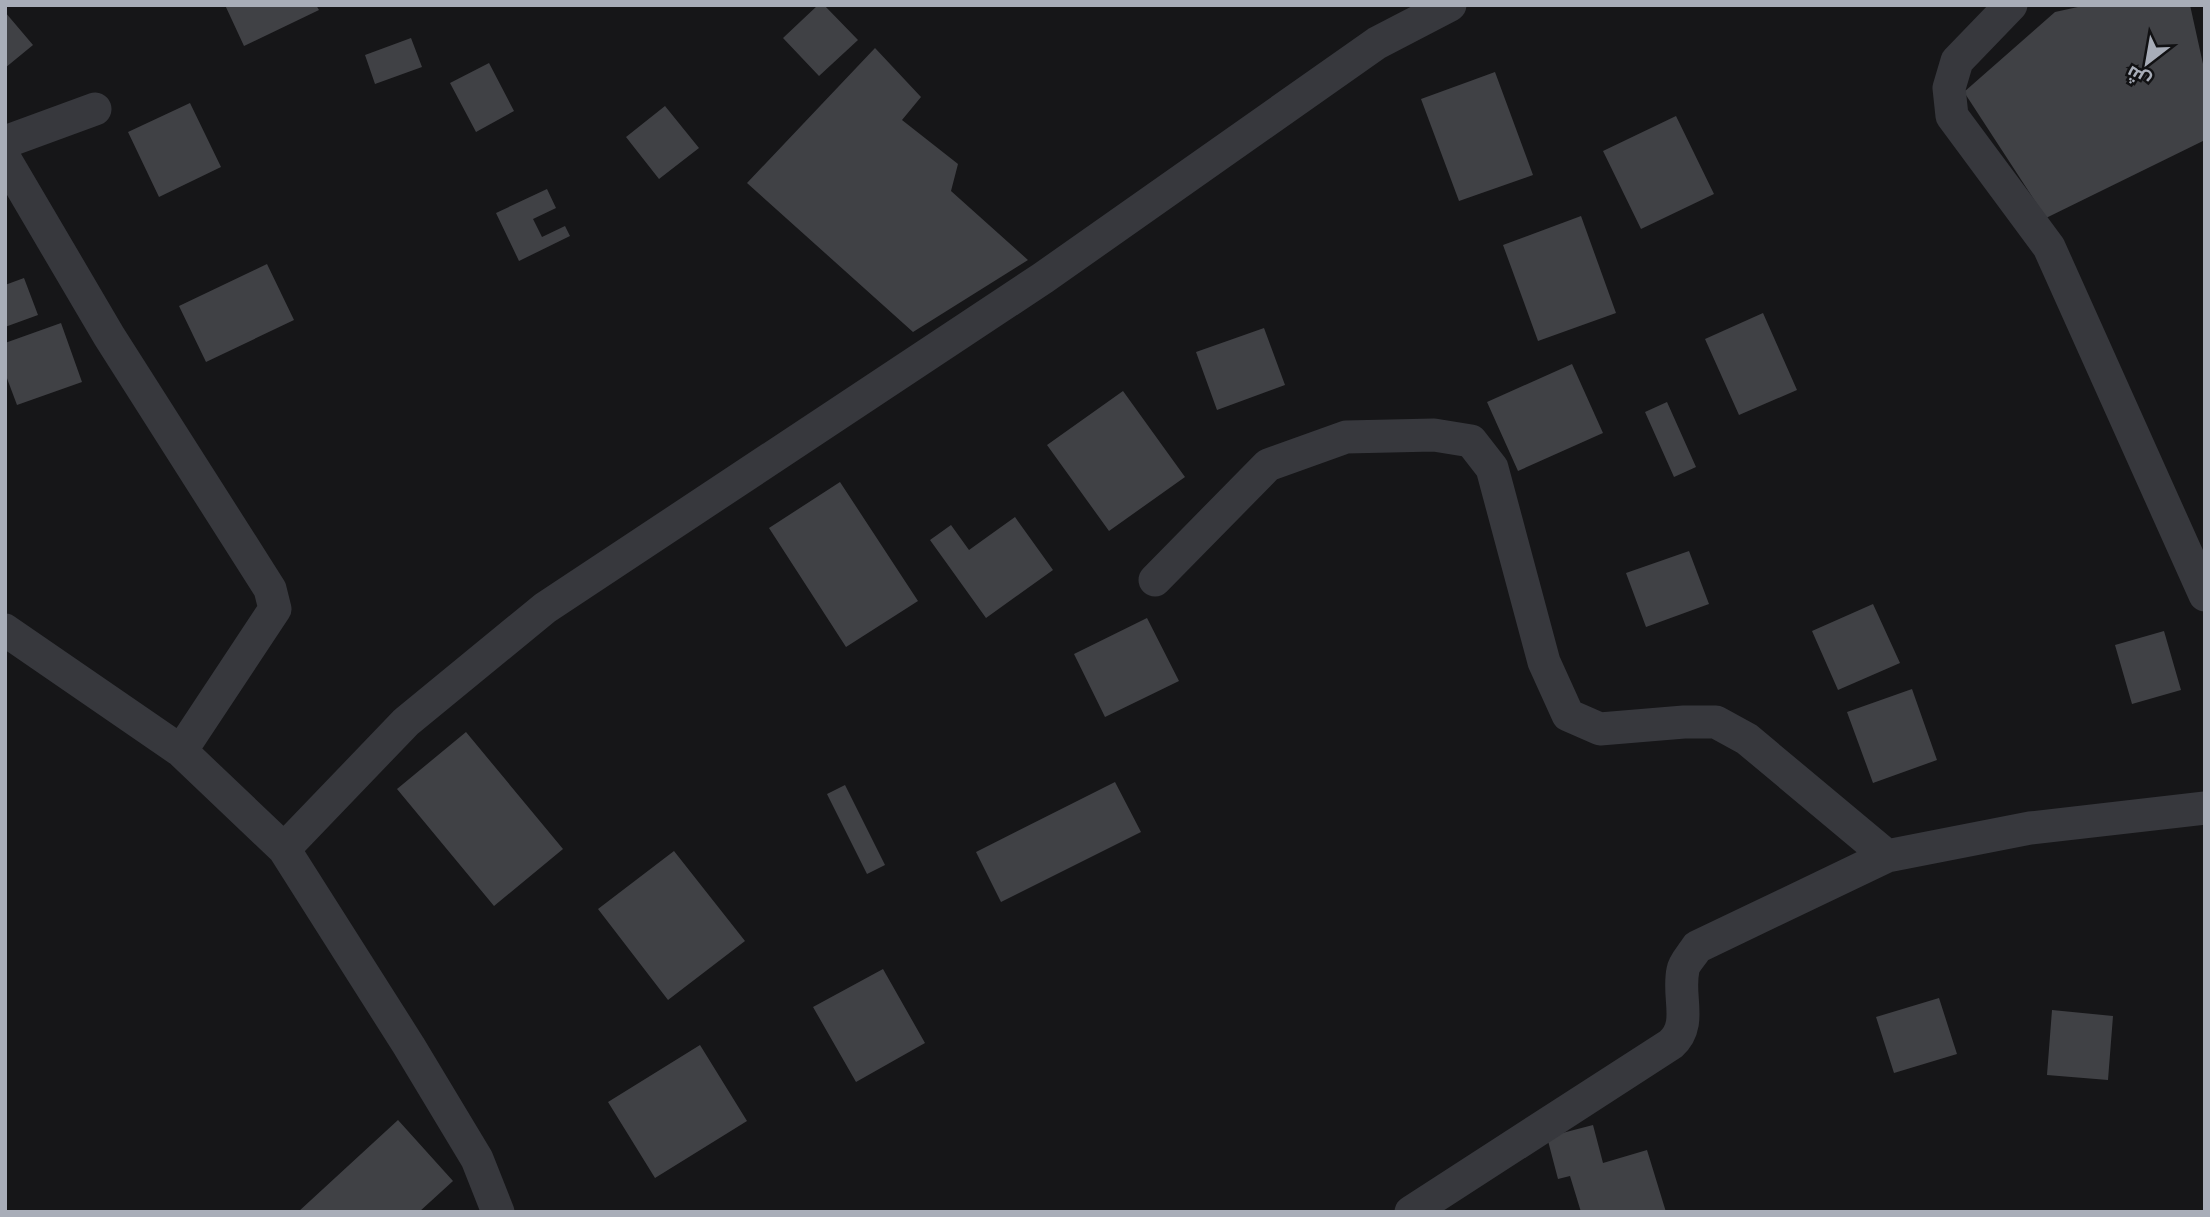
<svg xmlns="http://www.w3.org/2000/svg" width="2210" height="1217" viewBox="0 0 2210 1217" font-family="'Exo 2',Cairo,sans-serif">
<rect width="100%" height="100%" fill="#161618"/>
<path fill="#404145" d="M 225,5 L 316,5 L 319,10 L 244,46 Z
M 818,5 L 824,5 L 858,40 L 819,76 L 783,38 Z
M 2087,5 L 2190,5 L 2205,73 L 2205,140 L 2046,218 L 1964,92 L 2055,12 Z
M 5,12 L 33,45 L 5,68 Z
M 411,38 L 422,67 L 375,84 L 365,55 Z
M 875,48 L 921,97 L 902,120 L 958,164 L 951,191 L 1028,260 L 913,332 L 747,183 Z
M 489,63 L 514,111 L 476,132 L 450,83 Z
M 1495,72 L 1533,175 L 1459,201 L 1421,99 Z
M 190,103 L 221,167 L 159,197 L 128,132 Z
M 665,106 L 699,148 L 659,179 L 626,137 Z
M 1676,116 L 1714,194 L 1641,229 L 1603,151 Z
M 547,189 L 556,208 L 533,219 L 542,237 L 565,226 L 570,236 L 519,261 L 496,213 Z
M 1581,216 L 1616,313 L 1538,341 L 1503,245 Z
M 267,264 L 294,320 L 206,362 L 179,306 Z
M 24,278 L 38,315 L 5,327 L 5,285 Z
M 1763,313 L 1797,390 L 1739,415 L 1705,339 Z
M 61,323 L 82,382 L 17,405 L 5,373 L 5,343 Z
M 1264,328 L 1285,385 L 1217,410 L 1196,352 Z
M 1572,364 L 1603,433 L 1518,471 L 1487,402 Z
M 1123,391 L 1185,477 L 1109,531 L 1047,445 Z
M 1667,402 L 1696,467 L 1674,477 L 1645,412 Z
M 840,482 L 918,601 L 846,647 L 769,528 Z
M 1015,517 L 1053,570 L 986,618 L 930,540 L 951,525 L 969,550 Z
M 1689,551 L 1709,604 L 1646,627 L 1626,573 Z
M 1873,604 L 1900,663 L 1838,690 L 1812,631 Z
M 1147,618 L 1179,681 L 1105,717 L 1074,654 Z
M 2164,631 L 2181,690 L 2132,704 L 2115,645 Z
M 1912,689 L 1937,760 L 1873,783 L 1847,712 Z
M 466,732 L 563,849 L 494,906 L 397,789 Z
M 1115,782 L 1141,832 L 1001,902 L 976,852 Z
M 845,785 L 885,865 L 867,874 L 827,794 Z
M 674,851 L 745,941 L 668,1000 L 598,909 Z
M 883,969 L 925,1043 L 856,1082 L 813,1007 Z
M 1939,998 L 1957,1054 L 1894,1073 L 1876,1017 Z
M 2052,1010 L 2113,1016 L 2108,1080 L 2047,1075 Z
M 700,1045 L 747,1121 L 655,1178 L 608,1102 Z
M 398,1120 L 453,1181 L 419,1212 L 298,1212 Z
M 1593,1125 L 1603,1163 L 1647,1150 L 1666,1212 L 1581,1212 L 1570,1176 L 1558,1179 L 1547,1137 Z"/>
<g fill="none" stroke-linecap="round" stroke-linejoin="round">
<path stroke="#37383d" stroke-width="33" d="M 2011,5 L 1957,61 L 1949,88 L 1952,116 L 2049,247 L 2205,595
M 5,142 L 95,109
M 5,159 L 109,336 L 270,589 L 275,609 L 181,751
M 1155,580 L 1268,465 L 1346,437 L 1434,435 L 1471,441 L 1492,468 L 1544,662 L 1568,715 L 1600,729 L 1684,722 L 1716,722 L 1747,739 L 1887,856 L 2030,828 L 2205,808
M 5,630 L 181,751 L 284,849 L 409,1046 L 477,1159 L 498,1212
M 284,849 L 406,722 L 545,608 L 1043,278 L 1377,43 L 1450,5
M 1411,1212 L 1671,1044 C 1693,1024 1677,997 1683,970 C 1684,963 1693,954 1697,947 L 1887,856"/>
</g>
<rect width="2210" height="1217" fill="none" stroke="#a8adb8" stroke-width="14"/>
<g transform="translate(2147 63) rotate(211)" stroke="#111113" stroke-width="5" paint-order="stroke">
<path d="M0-5L12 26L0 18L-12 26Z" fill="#a8adb8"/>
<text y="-10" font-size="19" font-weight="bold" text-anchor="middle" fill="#a8adb8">ش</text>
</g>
</svg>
